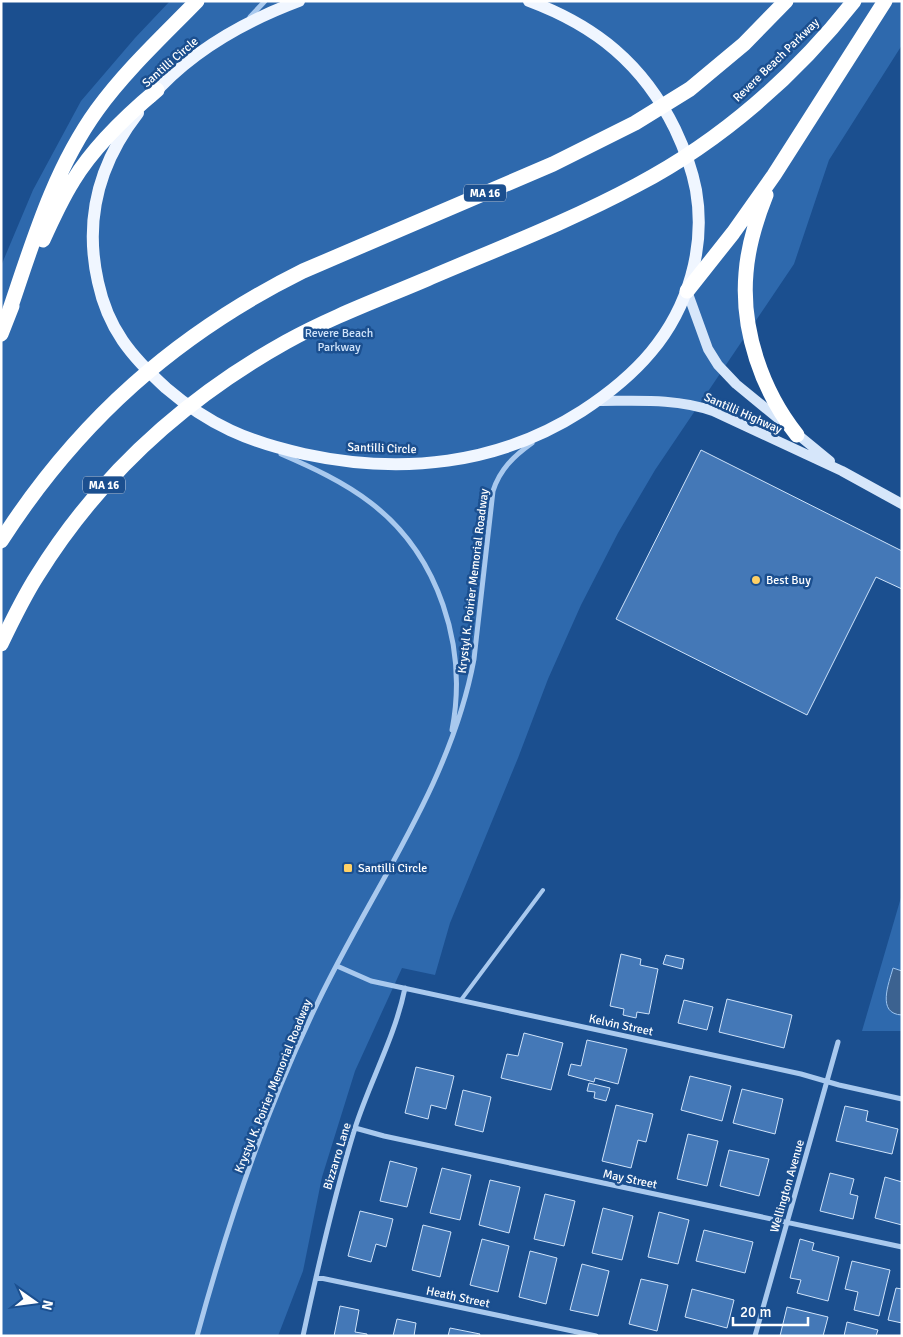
<svg xmlns="http://www.w3.org/2000/svg" width="903" height="1337" viewBox="0 0 903 1337" font-family="Signika,sans-serif">
<rect width="100%" height="100%" fill="#1b4f8f"/>
<path fill="#2e69ad" d="M 170,1 L 902,1 L 902,45 L 829,160 L 794,264 L 655,470 L 618,533 L 581,605 L 548,679 L 518,758 L 450,923 L 435,975 L 402,968 L 355,1071 L 322,1177 L 303,1271 L 278,1336 L 1,1336 L 1,266 L 33,190 L 81,101 L 135,38 Z
M 902,894 L 902,1031 L 862,1031 Z"/>
<path fill="#3c6290" stroke="#9cc4f0" d="M 893,968 L 902,971 L 902,1015 C 876,1014 889,983 893,968 Z"/>
<path fill="#4478b7" stroke="#cfe3fa" d="M 701,450 L 902,551 L 902,589 L 876,577 L 807,715 L 616,619 Z
M 621,954 L 641,959 L 640,965 L 658,969 L 649,1014 L 637,1012 L 636,1018 L 623,1015 L 624,1009 L 610,1006 Z
M 666,955 L 684,959 L 682,969 L 663,964 Z
M 727,999 L 792,1015 L 784,1048 L 719,1032 Z
M 684,1000 L 713,1007 L 707,1030 L 678,1023 Z
M 524,1033 L 563,1043 L 551,1090 L 501,1078 L 507,1054 L 518,1056 Z
M 587,1040 L 627,1049 L 618,1084 L 595,1078 L 594,1082 L 568,1075 L 571,1064 L 581,1066 Z
M 416,1067 L 454,1076 L 446,1109 L 431,1105 L 428,1119 L 405,1113 Z
M 690,1076 L 731,1086 L 722,1121 L 681,1110 Z
M 589,1083 L 610,1088 L 606,1101 L 594,1098 L 595,1092 L 587,1091 Z
M 742,1089 L 783,1099 L 775,1134 L 733,1123 Z
M 463,1090 L 491,1097 L 483,1132 L 455,1125 Z
M 616,1105 L 653,1114 L 646,1142 L 638,1140 L 631,1168 L 602,1161 Z
M 845,1106 L 868,1111 L 866,1121 L 898,1129 L 892,1154 L 836,1141 Z
M 688,1134 L 718,1141 L 707,1186 L 677,1179 Z
M 729,1150 L 769,1159 L 759,1196 L 720,1186 Z
M 390,1161 L 417,1168 L 407,1207 L 380,1201 Z
M 442,1168 L 471,1175 L 460,1220 L 430,1213 Z
M 830,1173 L 854,1179 L 850,1194 L 858,1196 L 853,1219 L 820,1211 Z
M 885,1177 L 902,1182 L 902,1225 L 875,1218 Z
M 490,1180 L 520,1187 L 509,1233 L 479,1225 Z
M 545,1194 L 575,1201 L 564,1246 L 534,1239 Z
M 603,1208 L 633,1216 L 622,1260 L 592,1253 Z
M 360,1211 L 393,1219 L 386,1247 L 376,1244 L 371,1262 L 348,1256 Z
M 659,1212 L 689,1220 L 678,1264 L 648,1257 Z
M 423,1225 L 451,1232 L 440,1277 L 412,1270 Z
M 704,1230 L 753,1242 L 745,1273 L 696,1261 Z
M 482,1239 L 509,1246 L 498,1292 L 470,1285 Z
M 800,1239 L 814,1243 L 812,1250 L 839,1257 L 828,1301 L 797,1293 L 801,1280 L 790,1278 Z
M 530,1251 L 557,1258 L 546,1304 L 519,1297 Z
M 852,1261 L 890,1270 L 879,1316 L 854,1310 L 858,1292 L 845,1289 Z
M 582,1264 L 609,1271 L 598,1316 L 570,1310 Z
M 641,1279 L 668,1285 L 657,1331 L 629,1324 Z
M 896,1288 L 902,1289 L 902,1323 L 888,1320 Z
M 692,1289 L 734,1300 L 727,1328 L 685,1317 Z
M 340,1306 L 359,1310 L 355,1332 L 367,1334 L 367,1336 L 334,1336 Z
M 787,1307 L 828,1317 L 823,1336 L 780,1336 Z
M 397,1319 L 416,1323 L 414,1336 L 393,1336 Z
M 847,1322 L 878,1330 L 876,1336 L 844,1336 Z
M 450,1328 L 480,1334 L 479,1336 L 448,1336 Z"/>
<g fill="none" stroke-linecap="round" stroke-linejoin="round">
<path stroke="#a9c9ee" stroke-width="4" d="M 461,1000 L 543,890"/>
<path stroke="#a9c9ee" stroke-width="5" d="M 250,17 L 265,1
M 281,454 C 311,467 344,482 371,503 C 439,555 468,647 452,730
M 337,966 L 371,981 L 801,1074 L 839,1085 L 902,1099
M 355,1128 L 384,1136 L 902,1247
M 316,1277 L 596,1336
M 197,1336 C 228,1222 266,1108 318,1002 C 372,889 451,784 474,659 L 493,491 C 500,469 514,456 532,443
M 303,1336 C 318,1266 334,1196 355,1128 C 370,1081 395,1037 405,988
M 755,1336 L 838,1042"/>
<path stroke="#d6e6fa" stroke-width="10" d="M 687,291 L 708,349 L 718,365 L 736,384 L 830,461
M 598,401 C 637,401 676,398 713,411 L 842,471 L 902,504"/>
<path stroke="#f0f6ff" stroke-width="12" d="M 151,97 C 190,52 243,22 299,1
M 138,113 C 99,163 84,220 98,282 C 108,329 131,356 166,388 C 209,425 249,442 304,454 C 401,475 498,465 582,411 C 608,394 631,376 651,352 C 688,308 706,248 696,190 C 692,169 684,148 675,129 C 643,64 596,26 529,1"/>
<path stroke="#fff" stroke-width="15" d="M 766,195 C 756,220 748,246 746,273 C 741,330 762,391 797,435
M 43,240 C 52,220 61,200 73,181 C 94,146 126,116 157,90
M 687,291 L 733,233 L 774,175 L 885,1
M 8,315 C 32,245 53,171 97,110 C 126,70 163,36 197,1
M 1,334 L 12,306
M 1,541 C 78,421 176,334 303,271 L 553,164 L 635,123 L 690,89 L 744,44 L 786,1
M 1,644 C 12,621 23,598 37,576 C 99,476 184,399 286,342 C 331,317 380,299 427,279 C 497,249 570,221 637,185 C 721,141 796,75 854,1"/>
</g>
<g fill="#ffd166" stroke="#1b4f8f" stroke-width="2">
<circle cx="756" cy="580" r="5"/>
<rect x="343" y="863" width="10" height="10" rx="2.5"/>
</g>
<g text-anchor="middle" stroke-width="5" stroke-linejoin="round" paint-order="stroke">
<g fill="#1b4f8f" stroke="#bbcadd" stroke-width="1">
<rect x="464" y="184.5" width="42" height="17" rx="4"/>
<rect x="83" y="476.5" width="42" height="17" rx="4"/>
</g>
<g font-size="11" font-weight="bold" fill="#fff">
<text x="485" y="197">MA 16</text>
<text x="104" y="489">MA 16</text>
</g>
<g font-size="12" fill="#fff" stroke="#1b4f8f">
<text transform="translate(776 60) rotate(-44)" y="4">Revere Beach Parkway</text>
<text transform="translate(170 62) rotate(-41)" y="4">Santilli Circle</text>
<text transform="translate(743 413) rotate(24)" y="4">Santilli Highway</text>
<text transform="translate(382 448) rotate(2)" y="4">Santilli Circle</text>
<text transform="translate(473 581) rotate(-83)" y="4">Krystyl K. Poirier Memorial Roadway</text>
<text transform="translate(621 1025) rotate(12)" y="4">Kelvin Street</text>
<text transform="translate(273 1086) rotate(-68)" y="4">Krystyl K. Poirier Memorial Roadway</text>
<text transform="translate(337 1156) rotate(-73)" y="4">Bizzarro Lane</text>
<text transform="translate(630 1179) rotate(12)" y="4">May Street</text>
<text transform="translate(787 1186) rotate(-74)" y="4">Wellington Avenue</text>
<text transform="translate(458 1297) rotate(12)" y="4">Heath Street</text>
</g>
<g font-size="12" fill="#cfe3fa" stroke="#1b4f8f">
<text x="339" y="337">Revere Beach<tspan x="339" dy="14">Parkway</tspan></text>
</g>
<g font-size="12" fill="#fff" stroke="#1b4f8f" text-anchor="start">
<text x="766" y="584">Best Buy</text>
<text x="358" y="872">Santilli Circle</text>
</g>
</g>
<rect width="903" height="1337" fill="none" stroke="#ffffff" stroke-width="5"/>
<g transform="translate(35 1302) rotate(104)" stroke="#1b4f8f" stroke-width="4" paint-order="stroke">
<path d="M0-4L9 19L0 12L-9 19Z" fill="#ffffff"/>
<text y="-8" font-size="14" font-weight="bold" text-anchor="middle" fill="#ffffff">N</text>
</g>
<path d="M733 1317v8h75v-8" fill="none" stroke="#ffffff" stroke-width="2.5"/>
<text x="740" y="1317" font-size="15" fill="#ffffff" stroke="#1b4f8f" stroke-width="4" paint-order="stroke">20 m</text>
</svg>
